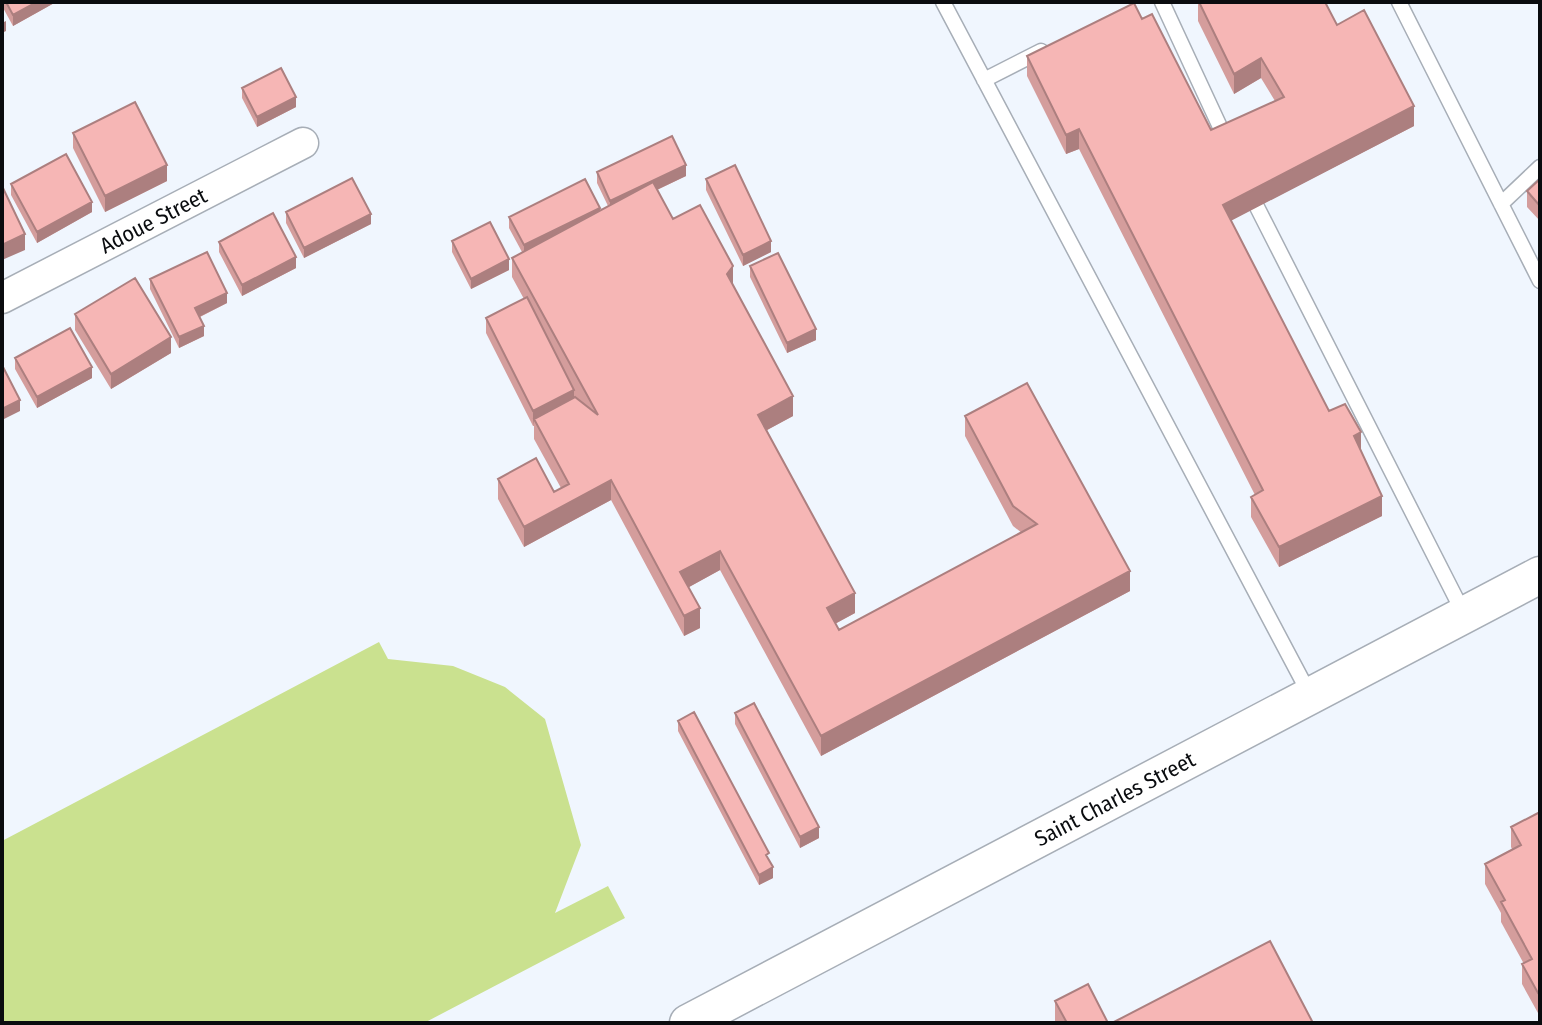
<svg xmlns="http://www.w3.org/2000/svg" width="1542" height="1025" viewBox="0 0 1542 1025" font-family="'Fira Sans Condensed',sans-serif">
<rect width="100%" height="100%" fill="#f0f6fe"/>
<path fill="#cae18f" d="M 379,642 L 388,659 L 453,666 L 505,687 L 545,719 L 581,845 L 555,913 L 608,886 L 625,918 L 424,1023 L 2,1023 L 2,841 Z"/>
<g fill="none" stroke-linecap="round" stroke-linejoin="round">
<defs>
<path id="service" d="M 943,2 L 1310,695
M 1162,2 L 1227,142
M 1399,2 L 1540,281
M 984,80 L 1041,51
M 1501,204 L 1540,167
M 1257,207 L 1464,614"/>
<g id="minor">
<path id="s1" d="M 2,298 L 303,143"/>
</g>
<g id="tertiary">
<path id="s2" d="M 688,1023 L 1540,575"/>
</g>
</defs>
<use href="#service" stroke="#a7aeb7" stroke-width="17"/>
<use href="#minor" stroke="#a7aeb7" stroke-width="33"/>
<use href="#tertiary" stroke="#a7aeb7" stroke-width="39"/>
<use href="#service" stroke="#fff" stroke-width="14"/>
<use href="#minor" stroke="#fff" stroke-width="30"/>
<use href="#tertiary" stroke="#fff" stroke-width="36"/>
</g>
<path fill="#d49d9c" d="M 2,2 L 56,2 L 13,26 L 2,6 Z
M 1198,2 L 1337,25 L 1414,126 L 1231,220 L 1329,411 L 1361,450 L 1382,516 L 1279,567 L 1251,517 L 1251,497 L 1255,495 L 1079,149 L 1066,154 L 1027,76 L 1027,56 L 1142,19 L 1211,130 L 1275,101 L 1261,78 L 1234,94 L 1198,21 Z
M 242,88 L 296,107 L 257,127 L 242,98 Z
M 73,133 L 167,181 L 105,212 L 73,148 Z
M 597,172 L 686,176 L 657,190 L 673,219 L 733,286 L 793,416 L 767,430 L 855,613 L 835,624 L 839,630 L 1022,533 L 1013,526 L 965,436 L 965,416 L 1130,591 L 821,756 L 720,570 L 689,587 L 700,628 L 684,636 L 611,500 L 524,547 L 498,499 L 498,479 L 554,492 L 561,488 L 534,439 L 534,426 L 533,426 L 486,333 L 486,318 L 524,299 L 512,277 L 512,258 L 522,252 L 509,228 L 509,217 L 600,211 L 608,206 L 597,183 Z
M 706,179 L 771,252 L 743,266 L 706,190 Z
M 1540,179 L 1540,221 L 1527,207 L 1527,191 Z
M 11,184 L 92,212 L 37,243 L 11,195 Z
M 286,212 L 371,224 L 304,258 L 286,223 Z
M 452,241 L 509,270 L 471,289 L 452,252 Z
M 219,242 L 296,268 L 242,296 L 219,252 Z
M 750,266 L 816,340 L 787,353 L 750,277 Z
M 150,279 L 227,303 L 200,317 L 204,336 L 179,348 L 150,289 Z
M 75,314 L 171,353 L 111,389 L 75,330 Z
M 15,358 L 92,378 L 37,408 L 15,369 Z
M 735,713 L 819,838 L 800,848 L 735,724 Z
M 678,721 L 769,860 L 773,878 L 759,885 L 678,731 Z
M 1540,812 L 1538,1013 L 1522,984 L 1522,964 L 1524,964 L 1501,922 L 1501,913 L 1485,884 L 1485,864 L 1512,849 L 1511,847 L 1511,827 Z
M 1055,1001 L 1108,1023 L 1056,1023 L 1055,1021 Z"/>
<path fill="#ac7f7f" d="M 37,2 L 56,2 L 13,26 L 13,15 Z
M 6,21 L 6,31 L 2,33 L 2,23 Z
M 1261,58 L 1261,78 L 1234,94 L 1234,74 Z
M 296,97 L 296,107 L 257,127 L 257,117 Z
M 1414,106 L 1414,126 L 1223,225 L 1223,205 Z
M 1079,129 L 1079,149 L 1066,154 L 1066,135 Z
M 167,165 L 167,181 L 105,212 L 105,196 Z
M 686,165 L 686,176 L 610,212 L 610,201 Z
M 92,202 L 92,212 L 37,243 L 37,232 Z
M 600,208 L 600,218 L 524,256 L 524,245 Z
M 371,214 L 371,224 L 304,258 L 304,248 Z
M 25,234 L 25,250 L 2,260 L 2,245 Z
M 771,241 L 771,252 L 743,266 L 743,255 Z
M 296,257 L 296,268 L 242,296 L 242,285 Z
M 509,259 L 509,270 L 471,289 L 471,279 Z
M 733,266 L 733,286 L 727,274 Z
M 227,293 L 227,303 L 195,319 L 195,308 Z
M 204,326 L 204,336 L 179,348 L 179,337 Z
M 816,329 L 816,340 L 787,353 L 787,343 Z
M 171,337 L 171,353 L 111,389 L 111,374 Z
M 92,367 L 92,378 L 37,408 L 37,397 Z
M 574,390 L 574,406 L 534,419 L 533,426 L 533,411 Z
M 793,396 L 793,416 L 758,435 L 758,415 Z
M 20,400 L 20,411 L 2,420 L 2,409 Z
M 1361,432 L 1361,452 L 1354,436 Z
M 611,480 L 611,500 L 524,547 L 524,527 Z
M 1382,496 L 1382,516 L 1279,567 L 1279,547 Z
M 720,551 L 720,570 L 680,592 L 680,572 Z
M 1130,571 L 1130,591 L 821,756 L 821,736 Z
M 855,593 L 855,613 L 827,628 L 827,608 Z
M 700,608 L 700,628 L 684,636 L 684,616 Z
M 819,827 L 819,838 L 800,848 L 800,837 Z
M 773,867 L 773,878 L 759,885 L 759,875 Z
M 1540,992 L 1540,1012 L 1538,1013 L 1538,993 Z"/>
<path fill="#f6b6b5" stroke="#ac7f7f" stroke-width="2" d="M 6,2 L 37,2 L 13,15 Z
M 1199,2 L 1325,2 L 1337,25 L 1364,10 L 1414,106 L 1223,205 L 1329,411 L 1345,404 L 1361,432 L 1354,436 L 1382,496 L 1279,547 L 1251,497 L 1263,490 L 1079,129 L 1066,135 L 1027,56 L 1134,3 L 1142,19 L 1152,14 L 1211,130 L 1284,97 L 1261,58 L 1234,74 Z
M 281,68 L 296,97 L 257,117 L 242,88 Z
M 135,102 L 167,165 L 105,196 L 73,133 Z
M 672,136 L 686,165 L 610,201 L 597,172 Z
M 66,154 L 92,202 L 37,232 L 11,184 Z
M 735,165 L 771,241 L 743,255 L 706,179 Z
M 352,178 L 371,214 L 304,248 L 286,212 Z
M 585,179 L 600,208 L 524,245 L 509,217 Z
M 1540,179 L 1540,206 L 1527,191 Z
M 653,182 L 673,219 L 700,205 L 733,266 L 727,274 L 793,396 L 758,415 L 855,593 L 827,608 L 839,630 L 1037,524 L 1013,506 L 965,416 L 1027,383 L 1130,571 L 821,736 L 720,551 L 680,572 L 700,608 L 684,616 L 611,480 L 524,527 L 498,479 L 536,458 L 554,492 L 569,484 L 534,419 L 575,397 L 598,415 L 512,258 Z
M 2,186 L 25,234 L 2,245 Z
M 273,213 L 296,257 L 242,285 L 219,242 Z
M 490,222 L 509,259 L 471,279 L 452,241 Z
M 207,252 L 227,293 L 195,308 L 204,326 L 179,337 L 150,279 Z
M 778,253 L 816,329 L 787,343 L 750,266 Z
M 135,278 L 171,337 L 111,374 L 75,314 Z
M 527,297 L 574,390 L 533,411 L 486,318 Z
M 70,328 L 92,367 L 37,397 L 15,358 Z
M 2,365 L 20,400 L 2,409 Z
M 754,703 L 819,827 L 800,837 L 735,713 Z
M 694,712 L 769,853 L 766,855 L 773,867 L 759,875 L 678,721 Z
M 1540,812 L 1540,992 L 1538,993 L 1522,964 L 1532,959 L 1501,902 L 1505,900 L 1485,864 L 1521,845 L 1511,827 Z
M 1270,941 L 1313,1023 L 1112,1023 Z
M 1088,984 L 1108,1023 L 1067,1023 L 1055,1001 Z"/>
<g text-anchor="middle" stroke-width="6" stroke-linejoin="round" paint-order="stroke">
<g font-size="22" fill="#0a0c0f" stroke="#fff">
<text dy="8" stroke="none"><textPath href="#s1" startOffset="170">Adoue Street</textPath></text>
<text dy="8" stroke="none"><textPath href="#s2" startOffset="482">Saint Charles Street</textPath></text>
</g>
</g>
<rect width="1542" height="1025" fill="none" stroke="#0a0c0f" stroke-width="8"/>
</svg>
